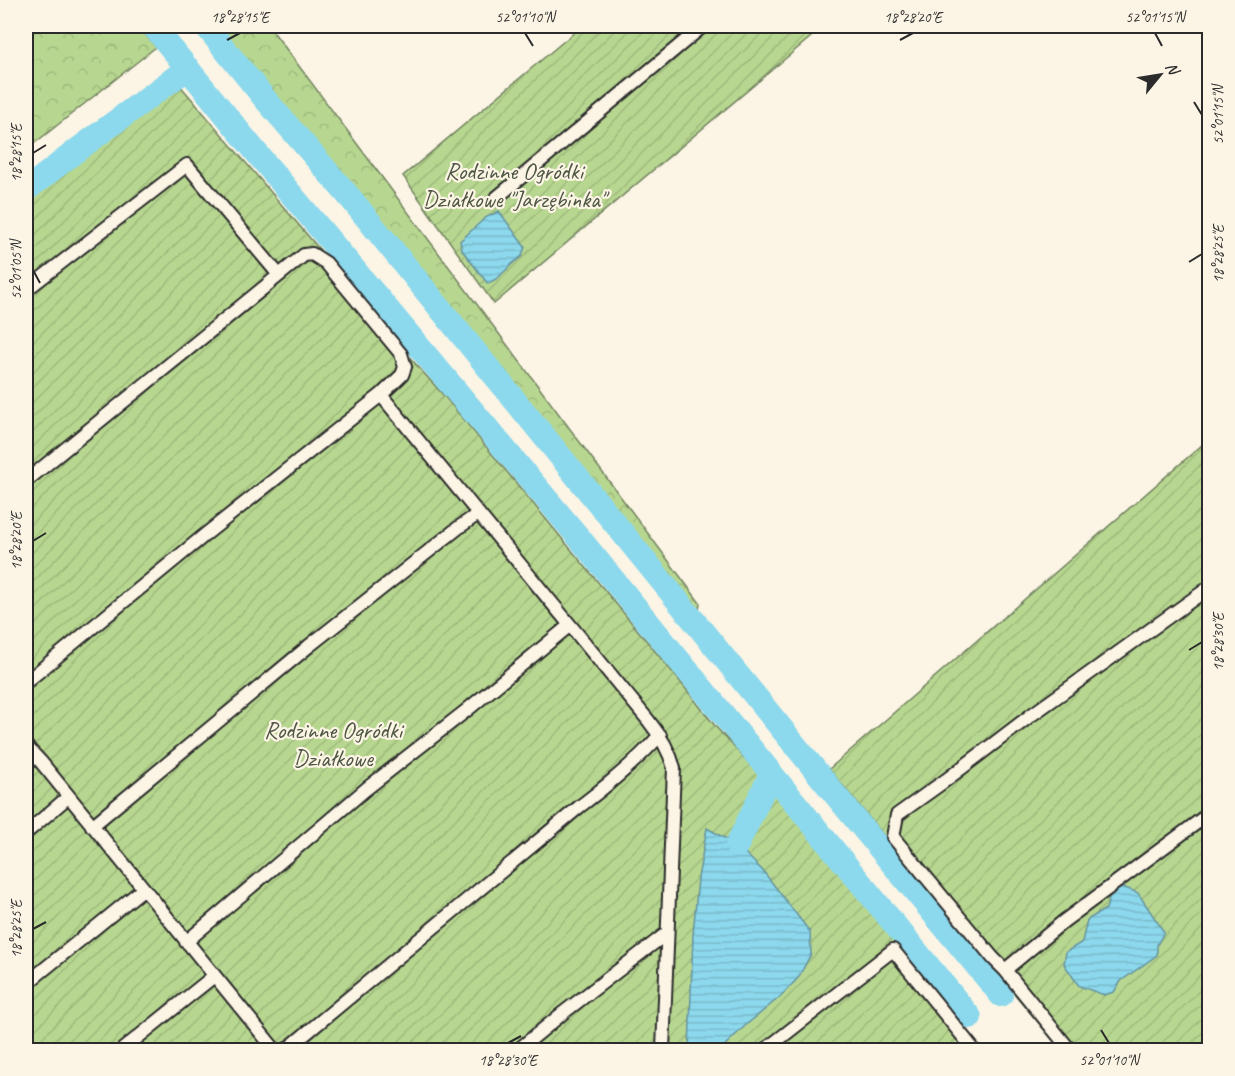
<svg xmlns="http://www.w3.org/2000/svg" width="1235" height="1076" viewBox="0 0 1235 1076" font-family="Caveat,sans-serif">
<defs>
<pattern id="forest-crowns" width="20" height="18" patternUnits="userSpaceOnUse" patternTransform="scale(1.5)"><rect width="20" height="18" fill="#b7d790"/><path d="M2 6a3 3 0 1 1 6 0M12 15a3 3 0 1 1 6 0" fill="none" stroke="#9eb97c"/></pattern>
<pattern id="garden-furrows" width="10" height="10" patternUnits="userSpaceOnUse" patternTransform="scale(1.5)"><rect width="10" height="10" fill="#b7d790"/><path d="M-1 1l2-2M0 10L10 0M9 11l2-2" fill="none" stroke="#9eb97c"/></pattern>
<pattern id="water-rules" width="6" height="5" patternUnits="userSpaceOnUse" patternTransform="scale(1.5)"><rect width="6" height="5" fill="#8cd8ec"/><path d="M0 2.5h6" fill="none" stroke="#79bacb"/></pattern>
</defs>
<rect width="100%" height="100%" fill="#fcf5e5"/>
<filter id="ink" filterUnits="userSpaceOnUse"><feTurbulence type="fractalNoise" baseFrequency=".0167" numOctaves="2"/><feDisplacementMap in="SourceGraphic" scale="12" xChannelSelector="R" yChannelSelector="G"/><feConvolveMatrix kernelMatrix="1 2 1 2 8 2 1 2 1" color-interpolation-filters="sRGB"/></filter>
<g filter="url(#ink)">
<path fill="url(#forest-crowns)" stroke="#71815e" stroke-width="1.5" d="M 26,26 L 138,26 L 156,47 L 26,150 Z
M 201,26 L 269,26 L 700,603 L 695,638 Z"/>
<path fill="url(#garden-furrows)" stroke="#71815e" stroke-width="1.5" d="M 582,26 L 824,26 L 494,304 L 403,176 Z
M 178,83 L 320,250 L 326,263 L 445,397 L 674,674 L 716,727 L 781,799 L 983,1050 L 26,1050 L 26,202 Z
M 1209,439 L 1209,1050 L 1061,1050 L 829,769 Z"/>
<path fill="url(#water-rules)" stroke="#65939f" stroke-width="1.5" d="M 499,211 L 525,247 L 522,256 L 512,264 L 499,277 L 488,284 L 462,250 L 460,241 L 485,218 Z
M 707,828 L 737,845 L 763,871 L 810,932 L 811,954 L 798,978 L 780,997 L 746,1025 L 720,1050 L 689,1050 L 693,935 L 698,878 Z
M 1123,887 L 1138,893 L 1164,932 L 1157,945 L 1157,955 L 1121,981 L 1114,992 L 1104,995 L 1079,986 L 1064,964 L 1066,952 L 1082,942 L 1087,920 L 1106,909 L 1111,892 Z"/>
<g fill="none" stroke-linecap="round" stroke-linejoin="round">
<path stroke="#8cd8ec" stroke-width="24" d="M 153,26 L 260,157 L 580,539 L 970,1017
M 206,26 L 265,99 L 352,200 L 838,798 L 1001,995
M 26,190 L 76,151 L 188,68
M 737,845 L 771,774"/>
<defs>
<path id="lane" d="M 495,199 L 703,26
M 26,290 L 187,165 L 279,275
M 381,395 L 648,720 C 660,735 669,749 674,768 L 663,1050
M 26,481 L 304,255 L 312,254 L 326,263 L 401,354 L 405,367 L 402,375 L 381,395 L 206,534 L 26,682
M 26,746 L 41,762 L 275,1050
M 92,826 L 309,646 L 458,528 L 478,514
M 26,833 L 68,797
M 186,942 L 366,789 L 467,710 L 570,625
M 1005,970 L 1064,921 L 1210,813
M 26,984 L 143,889
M 122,1050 L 214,976
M 286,1050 L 579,807 C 608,785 636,762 660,735
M 518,1050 L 563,1013 L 667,933
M 765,1050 L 893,950 L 974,1050
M 1070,1050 L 1005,970 L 993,958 L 893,837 L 897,815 L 946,780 L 1030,716 L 1210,587
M 1205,1050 L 1210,1047"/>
</defs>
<use href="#lane" stroke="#2b2b2b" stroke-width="16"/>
<use href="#lane" stroke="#fcf5e5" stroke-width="12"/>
</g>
</g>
<path fill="none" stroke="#2b2b2b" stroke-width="2" d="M 525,33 L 533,46M 1155,33 L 1162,46M 227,40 L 240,33M 900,40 L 913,33M 1194,102 L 1202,115M 33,153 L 46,145M 1189,262 L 1202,254M 33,270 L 40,283M 33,541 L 46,533M 1189,650 L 1202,642M 33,929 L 46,922M 1101,1030 L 1109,1043M 508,1043 L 521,1036"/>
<g text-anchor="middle" stroke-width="4.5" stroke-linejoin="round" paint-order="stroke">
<g font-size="24" fill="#4e5644" stroke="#fcf5e5">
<text x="514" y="179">Rodzinne Ogródki<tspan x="514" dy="28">Działkowe "Jarzębinka"</tspan></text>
<text x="333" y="738">Rodzinne Ogródki<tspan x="333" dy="28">Działkowe</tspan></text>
</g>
</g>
<rect width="1235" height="1076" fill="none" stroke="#fcf5e5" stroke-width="66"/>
<g transform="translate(1160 75) rotate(60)" stroke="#fcf5e5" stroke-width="4.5" paint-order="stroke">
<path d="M0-4.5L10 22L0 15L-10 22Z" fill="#2b2b2b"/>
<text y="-9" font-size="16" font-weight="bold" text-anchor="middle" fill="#2b2b2b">N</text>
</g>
<rect x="33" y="33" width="1169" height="1010" fill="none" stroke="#2b2b2b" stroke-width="2"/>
<g font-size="15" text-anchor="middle" fill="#2b2b2b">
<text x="240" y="22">18°28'15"E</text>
<text x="525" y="22">52°01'10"N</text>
<text x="913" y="22">18°28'20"E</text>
<text x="1155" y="22">52°01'15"N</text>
<text transform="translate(1218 115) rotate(-90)" y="5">52°01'15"N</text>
<text transform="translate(16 153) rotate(-90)" y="5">18°28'15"E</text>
<text transform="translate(1218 254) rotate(-90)" y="5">18°28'25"E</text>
<text transform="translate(16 270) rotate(-90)" y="5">52°01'05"N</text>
<text transform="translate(16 541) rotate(-90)" y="5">18°28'20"E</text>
<text transform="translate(1218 642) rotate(-90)" y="5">18°28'30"E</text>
<text transform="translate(16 929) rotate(-90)" y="5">18°28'25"E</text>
<text x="508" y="1065">18°28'30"E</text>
<text x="1109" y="1065">52°01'10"N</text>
</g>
</svg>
